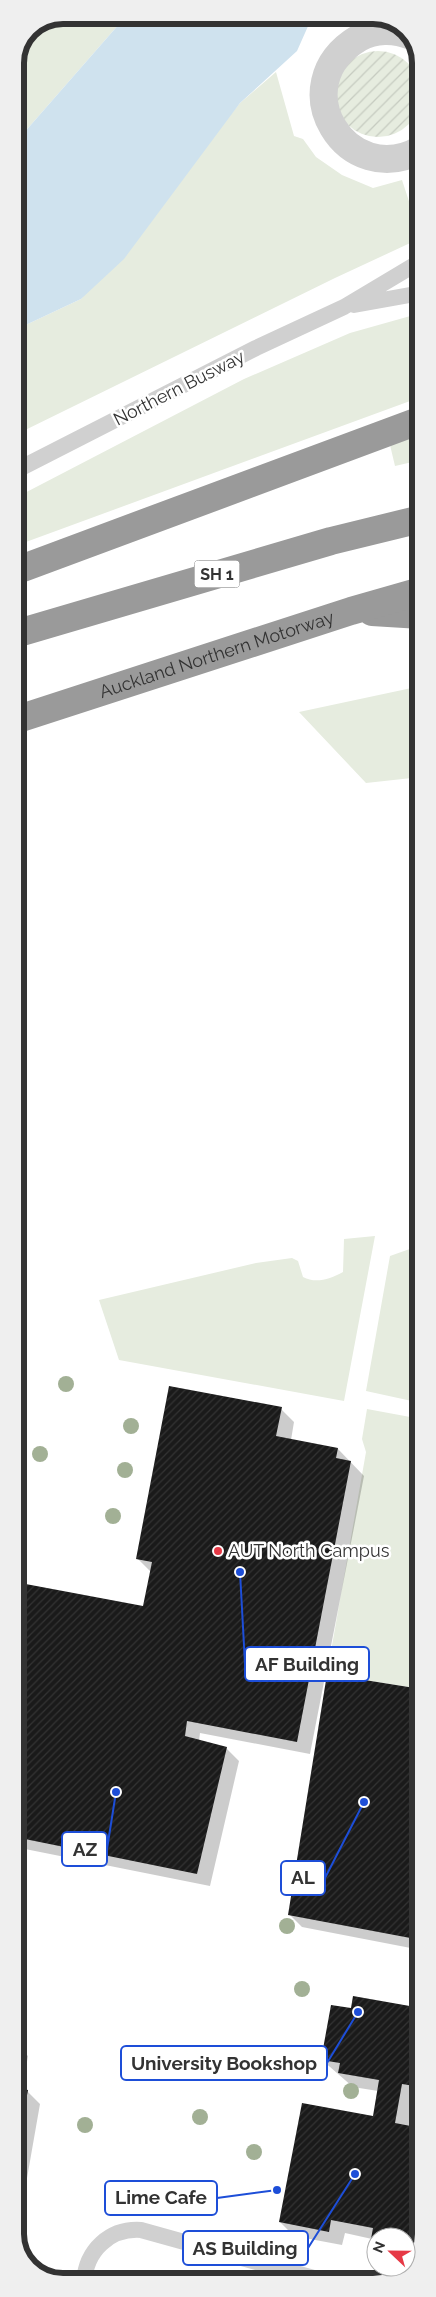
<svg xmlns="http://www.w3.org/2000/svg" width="436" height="2297" viewBox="0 0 436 2297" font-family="Raleway,sans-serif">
<defs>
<pattern id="garden-furrows" width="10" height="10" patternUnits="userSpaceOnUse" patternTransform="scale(1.25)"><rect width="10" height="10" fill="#e6ecdf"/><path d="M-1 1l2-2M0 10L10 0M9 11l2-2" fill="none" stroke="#c6cbc0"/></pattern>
<pattern id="building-hatch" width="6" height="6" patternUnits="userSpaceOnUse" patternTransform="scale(1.25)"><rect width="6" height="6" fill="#1a1a1a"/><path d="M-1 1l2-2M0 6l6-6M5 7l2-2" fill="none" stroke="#333"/></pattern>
</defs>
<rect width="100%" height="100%" fill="#fff"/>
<path fill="#e6ecdf" d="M 63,15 L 127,15 L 15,143 L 15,62 L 29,29 Z
M 276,72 L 294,136 L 303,139 L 316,157 L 342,175 L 373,188 L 402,180 L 421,238 L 335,278 L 15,435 L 15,330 L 81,299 L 240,103 Z
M 421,313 L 421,397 L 15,546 L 15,498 L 244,379 L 350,333 Z
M 421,434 L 421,460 L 395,466 L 390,445 Z
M 421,686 L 421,777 L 366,783 L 299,712 Z
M 375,1236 L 344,1401 L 119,1360 L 99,1300 L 256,1263 L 292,1258 L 298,1261 L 303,1277 C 316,1284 330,1279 343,1272 L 344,1239 Z
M 421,1245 L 421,1403 L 366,1391 L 390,1256 Z
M 367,1409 L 421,1419 L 421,1689 L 327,1674 L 366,1452 L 362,1439 Z"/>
<path fill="url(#garden-furrows)" d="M335 94a43 43 0 1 1 86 0a43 43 0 1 1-86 0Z"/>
<path fill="#cfe2ee" d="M 127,15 L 313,15 L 297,51 L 240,103 L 124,259 L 81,299 L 15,330 L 15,143 Z"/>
<path fill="#0003" d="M 281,1409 L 294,1422 L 291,1440 L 338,1449 L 364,1476 L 310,1754 L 200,1733 L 199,1741 L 226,1748 L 239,1761 L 210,1886 L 15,1847 L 15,1583 L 144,1607 L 151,1572 L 137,1558 Z
M 421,1691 L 421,1950 L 302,1927 L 289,1914 Z
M 421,2009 L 421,2098 L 416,2098 L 410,2127 L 421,2235 L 409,2266 L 406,2268 L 403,2267 L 406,2267 L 406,2237 L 376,2237 L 376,2255 L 370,2249 L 372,2239 L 345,2233 L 342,2245 L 294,2236 L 280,2222 L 374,2118 L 378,2091 L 353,2087 L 322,2060 L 352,2010 Z
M 15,2043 L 28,2056 L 22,2090 L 27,2091 L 40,2104 L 16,2241 Z"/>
<path fill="url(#building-hatch)" d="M 169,1386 L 282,1407 L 276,1436 L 338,1448 L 336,1458 L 351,1461 L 297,1742 L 187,1721 L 185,1736 L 162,1730 L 227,1747 L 197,1874 L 15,1837 L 15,1582 L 143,1606 L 152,1562 L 136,1559 Z
M 327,1674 L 421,1689 L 421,1940 L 288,1915 Z
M 353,1996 L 421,2008 L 421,2087 L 402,2084 L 395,2123 L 421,2128 L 421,2235 L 412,2258 L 406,2257 L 406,2237 L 376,2237 L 376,2251 L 369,2250 L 373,2228 L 331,2220 L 329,2232 L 279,2222 L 302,2103 L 373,2116 L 379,2080 L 338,2073 L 340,2063 L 321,2060 L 331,2005 L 351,2008 Z
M 15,2087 L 28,2090 L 16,2153 L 15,2153 Z"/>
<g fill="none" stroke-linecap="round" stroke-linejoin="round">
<path stroke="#d0d0d0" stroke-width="16" d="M 412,154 L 421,170
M 354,305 L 421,293
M 15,471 L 256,348 L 344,307 L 421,261
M 84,2282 C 86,2250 110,2228 141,2230 L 328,2282"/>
<path stroke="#d0d0d0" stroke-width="28" d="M 411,36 C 395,29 374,29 359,38 C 280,85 348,192 421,149"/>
<g stroke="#9a9a9a" stroke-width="28">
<path d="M 15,571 L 421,420"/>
<path d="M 372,612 L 421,615"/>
<path d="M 15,634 L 331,541 L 421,519"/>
<path id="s1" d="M 15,720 L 351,611 L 421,591"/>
</g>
</g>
<g fill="#a2b095">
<circle cx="66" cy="1384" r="8"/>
<circle cx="131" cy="1426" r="8"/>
<circle cx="40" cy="1454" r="8"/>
<circle cx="125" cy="1470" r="8"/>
<circle cx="113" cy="1516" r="8"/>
<circle cx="287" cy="1926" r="8"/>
<circle cx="302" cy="1989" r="8"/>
<circle cx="351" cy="2091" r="8"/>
<circle cx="200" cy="2117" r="8"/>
<circle cx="85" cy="2125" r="8"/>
<circle cx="254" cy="2152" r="8"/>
</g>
<circle fill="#e63946" stroke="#fff" stroke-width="2" cx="218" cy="1551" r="5"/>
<g text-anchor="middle" stroke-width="5" stroke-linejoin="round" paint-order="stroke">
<rect fill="#fff" stroke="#707070" stroke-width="1" x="194.5" y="560.5" width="45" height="27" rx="4"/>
<g font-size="16" font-weight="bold" fill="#333">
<text x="217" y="580">SH 1</text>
</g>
<g font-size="18" fill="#333" stroke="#fff">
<text transform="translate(179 388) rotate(-27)" y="6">Northern Busway</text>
<text dy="6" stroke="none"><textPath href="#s1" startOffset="212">Auckland Northern Motorway</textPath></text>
</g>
<g font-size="18" fill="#333" stroke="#fff" text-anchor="start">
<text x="228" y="1557">AUT North Campus</text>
</g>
</g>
<path d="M0 0H436V2297H0ZM63 24H373A39 39 0 0 1 412 63V2234A39 39 0 0 1 373 2273H63A39 39 0 0 1 24 2234V63A39 39 0 0 1 63 24Z" fill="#efefef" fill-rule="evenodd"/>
<path fill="none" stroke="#333" stroke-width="6" d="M63 24H373A39 39 0 0 1 412 63V2234A39 39 0 0 1 373 2273H63A39 39 0 0 1 24 2234V63A39 39 0 0 1 63 24Z"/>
<path fill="none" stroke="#1d4ed8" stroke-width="2" d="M240 1572L245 1664M116 1792L107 1849M364 1802L325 1878M358 2012L327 2063M277 2190L217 2198M355 2174L308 2248"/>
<g fill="#1d4ed8" stroke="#fff" stroke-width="2">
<circle cx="240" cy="1572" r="5"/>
<circle cx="116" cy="1792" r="5"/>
<circle cx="364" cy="1802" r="5"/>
<circle cx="358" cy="2012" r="5"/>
<circle cx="277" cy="2190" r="5"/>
<circle cx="355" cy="2174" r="5"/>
</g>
<g fill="#fff" stroke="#1d4ed8" stroke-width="2">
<rect x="245" y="1647" width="124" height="34" rx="5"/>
<rect x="62" y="1832" width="45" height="34" rx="5"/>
<rect x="281" y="1861" width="44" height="34" rx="5"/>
<rect x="121" y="2046" width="206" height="34" rx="5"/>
<rect x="105" y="2181" width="112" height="34" rx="5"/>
<rect x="183" y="2231" width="125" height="34" rx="5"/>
</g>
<g font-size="19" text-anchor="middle" font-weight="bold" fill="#333">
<text x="307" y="1671">AF Building</text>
<text x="85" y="1856">AZ</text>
<text x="303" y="1884">AL</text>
<text x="224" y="2070">University Bookshop</text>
<text x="161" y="2204">Lime Cafe</text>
<text x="245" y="2255">AS Building</text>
</g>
<g transform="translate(391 2252) rotate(292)"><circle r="24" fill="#ffffff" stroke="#adadad"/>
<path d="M0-4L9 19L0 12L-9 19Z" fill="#e63946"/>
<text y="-8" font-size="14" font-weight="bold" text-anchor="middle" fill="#333333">N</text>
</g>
</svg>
